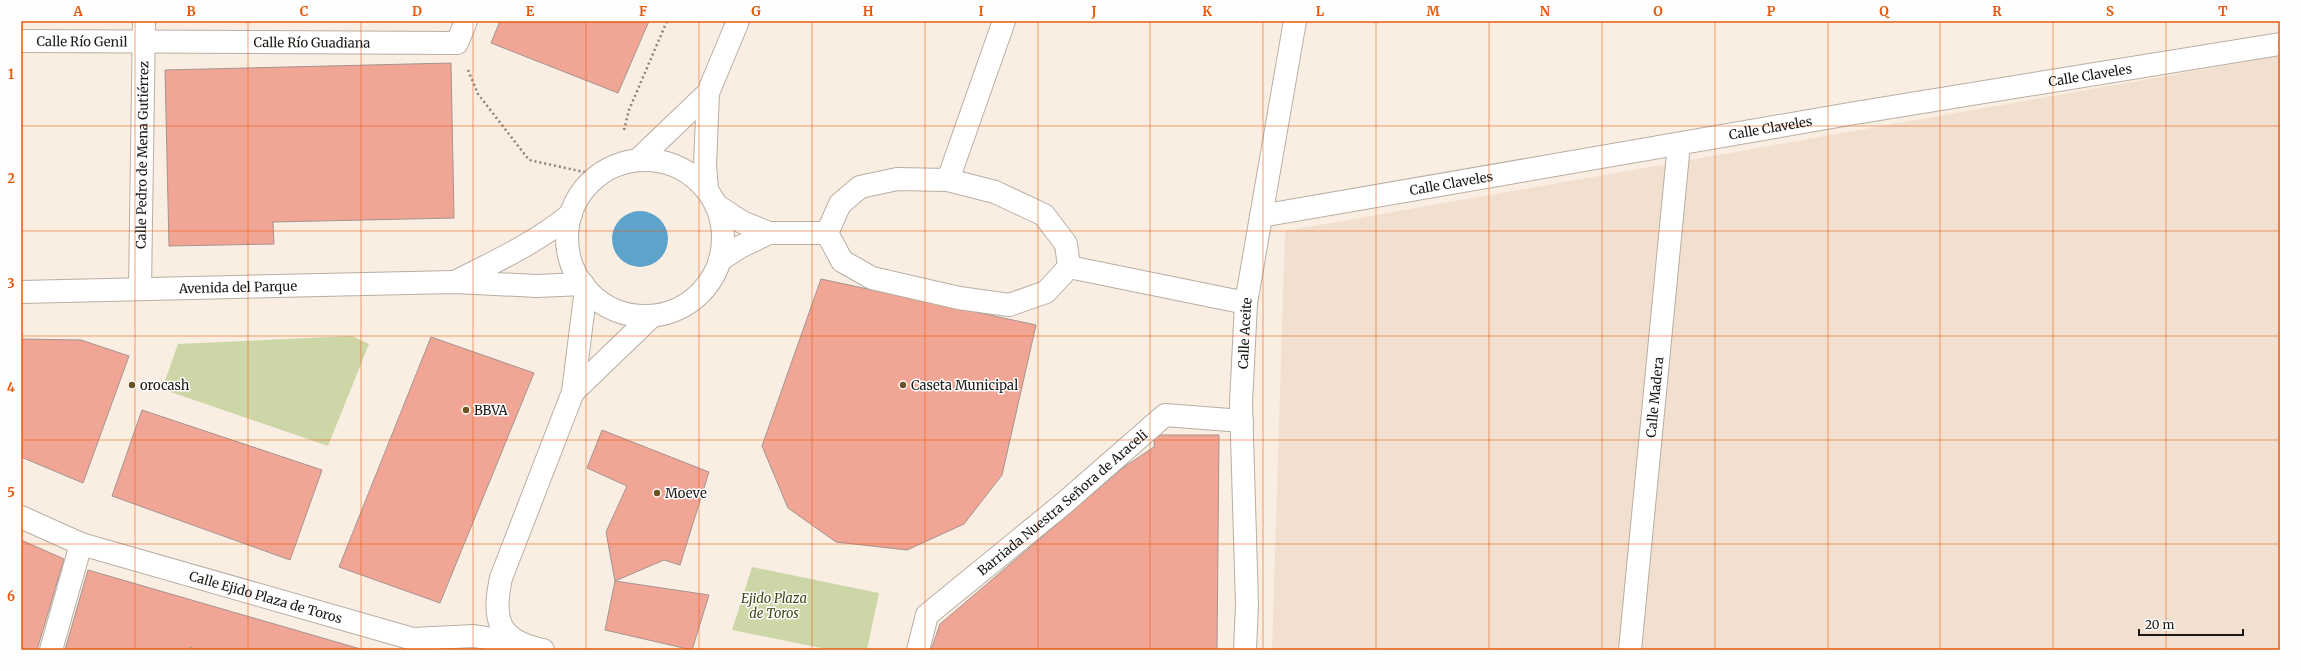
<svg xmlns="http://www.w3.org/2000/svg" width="2301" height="671" viewBox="0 0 2301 671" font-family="Merriweather,serif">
<rect width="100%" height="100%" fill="#faeee3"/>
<path fill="#f1e0cf" d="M 2280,56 L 2280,650 L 1272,650 L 1285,231 Z"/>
<path fill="#ccd6a7" d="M 352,336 L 369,344 L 328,446 L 162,389 L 178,344 Z
M 752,567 L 879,593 L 867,650 L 831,650 L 732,630 Z"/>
<path fill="#5da3cc" d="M612 239a28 28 0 1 1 56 0a28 28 0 1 1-56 0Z"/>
<path fill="#f1a595" stroke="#a49490" d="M 500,21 L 649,21 L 618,93 L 491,43 Z
M 451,63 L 454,218 L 273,222 L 274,244 L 169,246 L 165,70 Z
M 821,279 L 1036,325 L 1002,475 L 964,524 L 907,550 L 836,542 L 788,508 L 762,446 Z
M 431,337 L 534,373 L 440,603 L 339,567 Z
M 21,339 L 81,340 L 129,356 L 83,483 L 21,457 Z
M 142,410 L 322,470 L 290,560 L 112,496 Z
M 602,430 L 709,472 L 680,565 L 664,560 L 615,581 L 606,532 L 627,486 L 587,468 Z
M 1155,435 L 1219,435 L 1217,650 L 931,650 L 940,624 L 1124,467 L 1154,447 Z
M 21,540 L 64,559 L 37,650 L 21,650 Z
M 88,570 L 364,650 L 198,650 L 190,647 L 189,650 L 65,650 Z
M 615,581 L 709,595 L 692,650 L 605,630 Z"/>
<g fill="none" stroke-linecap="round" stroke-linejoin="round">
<defs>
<g id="street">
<path id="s1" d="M 21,41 L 457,43 L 466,21"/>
<path d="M 897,179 L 948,180 L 995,192 L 1044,215 L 1066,244 L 1069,267 L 1046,292 L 1009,305 L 959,298 L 872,278 L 842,261 L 827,233 L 840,204 L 860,187 Z"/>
<path d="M 948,180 L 1004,21"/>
<path d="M 716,205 L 742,222 L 769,233 L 827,233"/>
<path id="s2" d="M 1261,216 L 1855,113 L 2280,44"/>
<path d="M 720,260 L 740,247 L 769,233"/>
<path d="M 1069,267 L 1246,303"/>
<path id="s3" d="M 140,289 L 144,21"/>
<path id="s4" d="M 21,517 L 81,544 L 413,639 L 474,636 L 517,643"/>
<path d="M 51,650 L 81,544"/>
<path id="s5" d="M 918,650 L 927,615 L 1063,504 L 1165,415 L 1242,421"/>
<path id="s6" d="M 1245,650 L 1247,604 L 1241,403 L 1246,303 L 1295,21"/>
<path id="s7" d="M 1630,650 L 1679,144"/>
</g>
<g id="secondary">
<path d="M 638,160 L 708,93"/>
<circle cx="645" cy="238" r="78"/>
<path d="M 707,189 L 705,165 L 708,93 L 738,21"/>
<path d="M 455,282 C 496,261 536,243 571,214"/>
<path id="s8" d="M 21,292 L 454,282 L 537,286 L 583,284"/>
<path d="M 573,392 L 652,316"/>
<path d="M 543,650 C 498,641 492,620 501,578 L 573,392 L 586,289"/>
</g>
</defs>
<use href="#street" stroke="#b9aea3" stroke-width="24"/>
<use href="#secondary" stroke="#b9aea3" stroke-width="24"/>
<path stroke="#8b837b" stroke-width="2.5" stroke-dasharray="2 3" stroke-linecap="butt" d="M 468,70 L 478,94 L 529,160 L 598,175
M 624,130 L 629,110 L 667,21"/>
<use href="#street" stroke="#fff" stroke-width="22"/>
<use href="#secondary" stroke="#fff" stroke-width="22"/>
</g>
<path fill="none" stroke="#e8590c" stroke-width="1" stroke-opacity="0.55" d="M 135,21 L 135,650M 248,21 L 248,650M 361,21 L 361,650M 473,21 L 473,650M 586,21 L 586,650M 699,21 L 699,650M 812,21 L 812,650M 925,21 L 925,650M 1038,21 L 1038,650M 1150,21 L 1150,650M 1263,21 L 1263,650M 1376,21 L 1376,650M 1489,21 L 1489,650M 1602,21 L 1602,650M 1715,21 L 1715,650M 1828,21 L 1828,650M 1940,21 L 1940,650M 2053,21 L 2053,650M 2166,21 L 2166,650M 21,126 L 2280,126M 21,231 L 2280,231M 21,336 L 2280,336M 21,440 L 2280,440M 21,544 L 2280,544"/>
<g fill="#6b5323" stroke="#fefefe" stroke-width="1.5">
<circle cx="132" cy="385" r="4"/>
<circle cx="903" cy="385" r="4"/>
<circle cx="466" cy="410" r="4"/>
<circle cx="657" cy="493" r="4"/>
</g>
<g text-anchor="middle" stroke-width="3" stroke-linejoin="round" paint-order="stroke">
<g font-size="13" fill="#1c1814" stroke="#fefefe">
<text dy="5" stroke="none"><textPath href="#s1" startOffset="61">Calle Río Genil</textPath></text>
<text dy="5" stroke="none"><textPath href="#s1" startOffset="291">Calle Río Guadiana</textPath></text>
<text dy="5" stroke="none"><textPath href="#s2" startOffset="841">Calle Claveles</textPath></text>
<text dy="5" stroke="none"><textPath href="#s2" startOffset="517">Calle Claveles</textPath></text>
<text dy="5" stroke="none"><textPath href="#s3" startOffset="134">Calle Pedro de Mena Gutiérrez</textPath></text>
<text dy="5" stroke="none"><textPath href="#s2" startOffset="193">Calle Claveles</textPath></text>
<text dy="5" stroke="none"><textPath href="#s8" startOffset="217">Avenida del Parque</textPath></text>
<text dy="5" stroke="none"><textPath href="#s6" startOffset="317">Calle Aceite</textPath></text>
<text dy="5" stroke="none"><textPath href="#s7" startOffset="254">Calle Madera</textPath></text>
<text dy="5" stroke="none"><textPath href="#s5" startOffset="212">Barriada Nuestra Señora de Araceli</textPath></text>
<text dy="5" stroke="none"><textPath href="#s4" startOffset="258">Calle Ejido Plaza de Toros</textPath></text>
</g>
<g font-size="13" fill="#1c1814" stroke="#fefefe" text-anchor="start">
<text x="140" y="390">orocash</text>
<text x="911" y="390">Caseta Municipal</text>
<text x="474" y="415">BBVA</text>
<text x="665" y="498">Moeve</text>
</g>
<g font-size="13" font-style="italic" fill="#3e4713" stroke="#fefefe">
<text x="774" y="603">Ejido Plaza<tspan x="774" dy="15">de Toros</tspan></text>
</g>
</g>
<rect width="2301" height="671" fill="none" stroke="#fefefe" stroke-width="44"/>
<path d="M2139 629v6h104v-6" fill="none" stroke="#1c1814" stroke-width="2"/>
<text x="2145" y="629" font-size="12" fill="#1c1814" stroke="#fefefe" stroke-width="3" paint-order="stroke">20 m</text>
<rect x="22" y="22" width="2257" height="627" fill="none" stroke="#e8590c" stroke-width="1.5"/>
<g font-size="13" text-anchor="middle" font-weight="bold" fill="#e8590c">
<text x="78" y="16">A</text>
<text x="191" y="16">B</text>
<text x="304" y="16">C</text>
<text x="417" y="16">D</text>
<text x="530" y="16">E</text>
<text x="643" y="16">F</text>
<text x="756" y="16">G</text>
<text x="868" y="16">H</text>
<text x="981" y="16">I</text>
<text x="1094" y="16">J</text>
<text x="1207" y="16">K</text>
<text x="1320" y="16">L</text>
<text x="1433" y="16">M</text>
<text x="1545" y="16">N</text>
<text x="1658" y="16">O</text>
<text x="1771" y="16">P</text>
<text x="1884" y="16">Q</text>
<text x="1997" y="16">R</text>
<text x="2110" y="16">S</text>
<text x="2223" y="16">T</text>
<text x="11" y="79">1</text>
<text x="11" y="183">2</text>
<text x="11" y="288">3</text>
<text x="11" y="392">4</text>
<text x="11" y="497">5</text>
<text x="11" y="601">6</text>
</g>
</svg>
